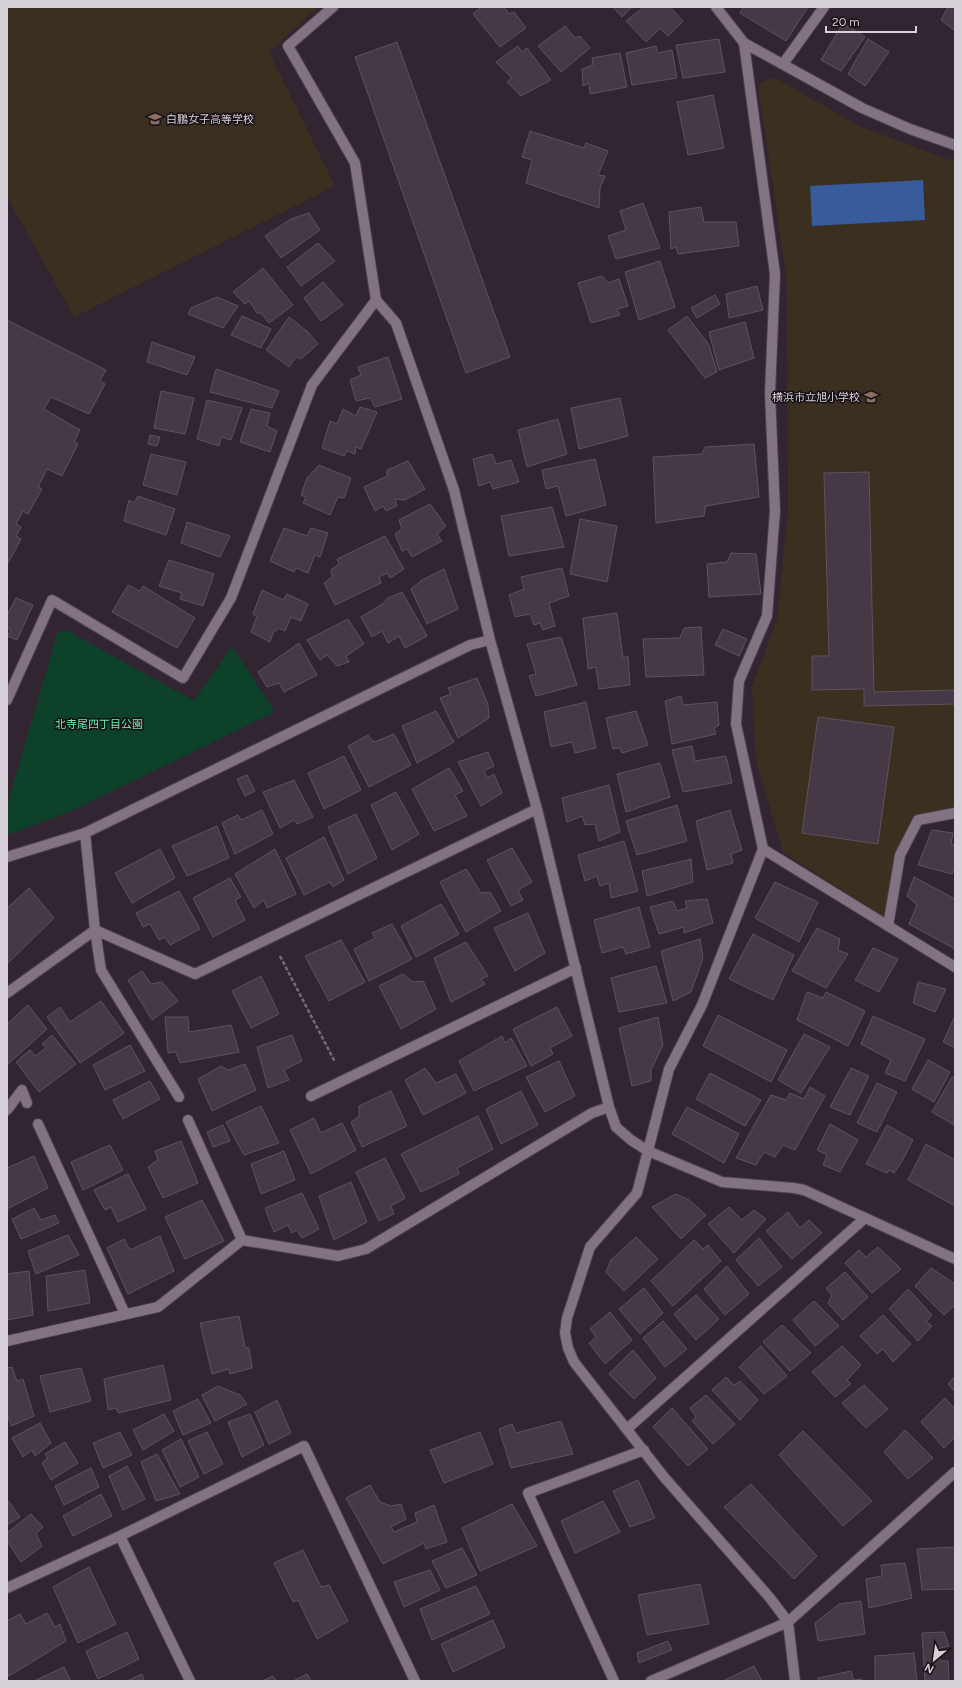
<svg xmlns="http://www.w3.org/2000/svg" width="962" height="1688" viewBox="0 0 962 1688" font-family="Figtree,'Noto Sans JP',sans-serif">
<rect width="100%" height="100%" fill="#312531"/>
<path fill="#3b2f20" d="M 7,7 L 318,7 L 269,52 L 335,186 L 74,317 L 7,197 Z
M 774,77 L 859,126 L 955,162 L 955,808 L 914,816 L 893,858 L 884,917 L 783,852 L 756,761 L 752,686 L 777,620 L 788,511 L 787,283 L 758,84 Z"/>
<path fill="#0d4129" d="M 58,631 L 68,631 L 194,701 L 232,646 L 275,712 L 71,811 L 7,835 L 7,806 Z"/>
<path fill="#385b9c" d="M 923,180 L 925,220 L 812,226 L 810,186 Z"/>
<path fill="#453945" stroke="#5f525f" d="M 481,7 L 504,7 L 509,14 L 514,12 L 526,28 L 500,47 L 473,14 Z
M 613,7 L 632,7 L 622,17 Z
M 644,7 L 670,7 L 683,21 L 668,36 L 660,28 L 646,42 L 626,21 Z
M 743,7 L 808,7 L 786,41 L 740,13 Z
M 948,7 L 955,7 L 955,31 L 941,20 Z
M 843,23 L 865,37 L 841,71 L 821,60 Z
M 565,26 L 575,38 L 580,36 L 590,48 L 561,72 L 538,46 Z
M 719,39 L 725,72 L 683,78 L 676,45 Z
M 868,39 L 889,52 L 865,86 L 848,74 Z
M 397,42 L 510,357 L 466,373 L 355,57 Z
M 518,46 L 522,52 L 527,48 L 551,80 L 521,96 L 507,82 L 512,78 L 496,62 Z
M 656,46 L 658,53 L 672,50 L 677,78 L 632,85 L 626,53 Z
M 620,53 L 627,87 L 590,94 L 589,83 L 583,86 L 582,69 L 593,65 L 592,58 Z
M 713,95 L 724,148 L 688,155 L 677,102 Z
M 530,131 L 584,148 L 586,143 L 608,151 L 598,175 L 605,176 L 600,188 L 599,208 L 526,183 L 532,160 L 522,157 Z
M 643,203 L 660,248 L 616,259 L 608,236 L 626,230 L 620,211 Z
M 701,207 L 704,222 L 736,222 L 739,246 L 678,254 L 676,247 L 671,249 L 669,212 Z
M 309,213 L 320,230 L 281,258 L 265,236 L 291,219 Z
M 318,243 L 335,261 L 301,286 L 287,267 Z
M 660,261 L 675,307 L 639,320 L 625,272 Z
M 263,268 L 293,305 L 269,323 L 261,313 L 257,313 L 249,301 L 245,304 L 233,292 Z
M 602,276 L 608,283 L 619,279 L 628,306 L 617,309 L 620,315 L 591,323 L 578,283 Z
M 323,282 L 343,305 L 321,321 L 304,298 Z
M 757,286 L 763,310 L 729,318 L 726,294 Z
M 715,295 L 720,304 L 697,318 L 691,308 Z
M 217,297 L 238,306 L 223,328 L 188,314 L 191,308 Z
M 242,316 L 271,329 L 261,348 L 231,335 Z
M 687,316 L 709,345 L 717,372 L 705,378 L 668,330 Z
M 289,317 L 308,332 L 318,344 L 301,359 L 296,357 L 289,367 L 266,350 Z
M 7,320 L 106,370 L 100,381 L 105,384 L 89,414 L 51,397 L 44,409 L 80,430 L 74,442 L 78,444 L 62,476 L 47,469 L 38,487 L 42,489 L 28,514 L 23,511 L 16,524 L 21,527 L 16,536 L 21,539 L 7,565 Z
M 745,322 L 754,358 L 719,370 L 709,332 Z
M 152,342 L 195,357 L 187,375 L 147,362 Z
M 388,357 L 402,399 L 375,407 L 370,398 L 356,401 L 350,380 L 361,375 L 358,367 Z
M 216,369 L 279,391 L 272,408 L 210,392 Z
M 161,391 L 194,398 L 185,434 L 154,428 Z
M 620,398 L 628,436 L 579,449 L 571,408 Z
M 207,400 L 242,408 L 231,440 L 221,437 L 219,446 L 197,439 Z
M 360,407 L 377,412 L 361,449 L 356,447 L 355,454 L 347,451 L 344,456 L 322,448 L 330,421 L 337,424 L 343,409 L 356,416 Z
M 251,409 L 270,413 L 267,426 L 277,431 L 270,452 L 240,442 Z
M 558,419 L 567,454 L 527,467 L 518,430 Z
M 150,435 L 160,437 L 157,446 L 148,444 Z
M 754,444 L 759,497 L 706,506 L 704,516 L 656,523 L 653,457 L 702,454 L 705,447 Z
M 151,454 L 186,462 L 177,495 L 143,485 Z
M 492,454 L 496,464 L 511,460 L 519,482 L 493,489 L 490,482 L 479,486 L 473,459 Z
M 595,459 L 606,505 L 566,516 L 558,486 L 546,489 L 542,470 Z
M 408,461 L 425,489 L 405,500 L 395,499 L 397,506 L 386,511 L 383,506 L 375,511 L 364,487 L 387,476 L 387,470 Z
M 319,465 L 351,478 L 344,498 L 338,497 L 330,515 L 303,503 L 306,497 L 301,495 L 307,478 Z
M 869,472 L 874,692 L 955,690 L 955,704 L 864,706 L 864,689 L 812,690 L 812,656 L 829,656 L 824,473 Z
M 138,496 L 175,509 L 166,535 L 124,521 L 129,500 L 134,503 Z
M 430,504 L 446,526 L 437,534 L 442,541 L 412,557 L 407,549 L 402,551 L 395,534 L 402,529 L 399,520 Z
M 552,507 L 564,547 L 509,556 L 501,516 Z
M 580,519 L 617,526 L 607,582 L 570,574 Z
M 187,522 L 230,536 L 220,557 L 181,543 Z
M 284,528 L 307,536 L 311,528 L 328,533 L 320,557 L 315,555 L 308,573 L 296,568 L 294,572 L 270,561 Z
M 385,536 L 404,569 L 390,578 L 387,573 L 379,577 L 381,583 L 335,605 L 324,583 L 332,577 L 331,570 L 339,564 L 337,559 Z
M 731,553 L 756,554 L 761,594 L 709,597 L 707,564 L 727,562 Z
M 169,560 L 214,574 L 203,606 L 180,599 L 182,593 L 159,586 Z
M 562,568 L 569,596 L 549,603 L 555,626 L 543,630 L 540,623 L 534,625 L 530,614 L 515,617 L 509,595 L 524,589 L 521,577 Z
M 444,569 L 458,609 L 427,624 L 411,589 L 422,580 Z
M 128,585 L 140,591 L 143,586 L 195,618 L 177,648 L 112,612 Z
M 262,590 L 283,600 L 287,594 L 308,604 L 301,621 L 291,617 L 285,631 L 279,628 L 273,633 L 270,642 L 251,632 L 257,616 L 253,614 Z
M 402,592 L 427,636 L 405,648 L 399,636 L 388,643 L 382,631 L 372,637 L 361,617 L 384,603 L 388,598 Z
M 16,598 L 33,605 L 17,640 L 7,636 L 11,630 L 7,628 L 7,615 Z
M 617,613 L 623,658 L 628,656 L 630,685 L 599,689 L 596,667 L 588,669 L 583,618 Z
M 348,619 L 364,644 L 346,656 L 349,662 L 337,666 L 327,655 L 320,660 L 307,640 Z
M 701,627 L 704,675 L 646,677 L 643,639 L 680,638 L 684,628 Z
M 723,629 L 747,639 L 739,656 L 715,645 Z
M 561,637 L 577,685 L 536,696 L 529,676 L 536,674 L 527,644 Z
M 299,643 L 317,675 L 284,692 L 279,683 L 267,687 L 258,672 Z
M 477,678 L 488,705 L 489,718 L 458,738 L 440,698 L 451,694 L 448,688 Z
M 681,696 L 683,705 L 717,702 L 719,725 L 714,728 L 716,734 L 672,744 L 665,701 Z
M 586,702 L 596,748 L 575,753 L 572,742 L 551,747 L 544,712 Z
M 436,711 L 454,742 L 417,763 L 402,726 Z
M 636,711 L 648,745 L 622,753 L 620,748 L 613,749 L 606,718 Z
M 818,717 L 894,727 L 878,844 L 802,833 Z
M 394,734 L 411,765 L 369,787 L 348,746 L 368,735 L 374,742 Z
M 692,746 L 695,761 L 726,756 L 732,783 L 683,792 L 672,750 Z
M 488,752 L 494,766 L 484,771 L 487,778 L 494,774 L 502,793 L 481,806 L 458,762 Z
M 344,756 L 361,790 L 324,809 L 308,773 Z
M 660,763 L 670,797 L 626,812 L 617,774 Z
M 449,768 L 463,791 L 455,795 L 467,816 L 434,831 L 412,789 Z
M 247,775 L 255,791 L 245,796 L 237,779 Z
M 294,780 L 313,817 L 297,824 L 294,820 L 280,828 L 263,792 Z
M 609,785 L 620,832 L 599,841 L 595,824 L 585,825 L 582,816 L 567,822 L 562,798 Z
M 396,792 L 419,834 L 392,850 L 371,805 Z
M 677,805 L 687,841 L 637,855 L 626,821 Z
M 262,810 L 273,834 L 235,854 L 222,823 L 238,815 L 241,820 Z
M 730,810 L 742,850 L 731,854 L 733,863 L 707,870 L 696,821 Z
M 356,814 L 377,858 L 348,874 L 328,827 Z
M 217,826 L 229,858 L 187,876 L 172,846 Z
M 932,830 L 953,833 L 951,844 L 955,845 L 955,864 L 952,874 L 918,865 Z
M 324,837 L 344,880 L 333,887 L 330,882 L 304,895 L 286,858 Z
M 624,841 L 638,891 L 611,898 L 609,883 L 600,886 L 597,876 L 585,881 L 578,855 Z
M 512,848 L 532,882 L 518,890 L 523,900 L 511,906 L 487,860 Z
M 160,849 L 175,878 L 132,903 L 115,873 Z
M 275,849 L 296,894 L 267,908 L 264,900 L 254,908 L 235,874 Z
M 691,859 L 693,882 L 647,896 L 642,871 Z
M 466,869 L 481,893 L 490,892 L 501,911 L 466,932 L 440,882 Z
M 914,877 L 955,899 L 955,949 L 909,924 L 917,905 L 907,896 Z
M 230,878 L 241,897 L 235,900 L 245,920 L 213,937 L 193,898 Z
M 775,882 L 818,902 L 799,942 L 755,918 Z
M 29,888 L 54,918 L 7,964 L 7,908 Z
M 179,891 L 200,929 L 170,945 L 165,937 L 159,940 L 150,924 L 143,927 L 136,913 Z
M 707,899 L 713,923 L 684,933 L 684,927 L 659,934 L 650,907 L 673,901 L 677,911 L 687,908 L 685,901 Z
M 441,904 L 459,934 L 416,957 L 401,926 Z
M 639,907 L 650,947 L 626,954 L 623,947 L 602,953 L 594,920 Z
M 528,913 L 545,953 L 515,971 L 494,928 Z
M 392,924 L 412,959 L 369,981 L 354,949 L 375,938 L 372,933 Z
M 817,928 L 840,939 L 838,950 L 848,954 L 826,988 L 792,971 Z
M 753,934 L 794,955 L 773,1000 L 729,979 Z
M 700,939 L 703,958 L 691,992 L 673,1001 L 661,951 Z
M 341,940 L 365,982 L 329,1001 L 305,956 Z
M 466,942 L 488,976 L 481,979 L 485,984 L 451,1002 L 434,958 Z
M 873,948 L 898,959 L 879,992 L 855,980 Z
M 656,966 L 667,1003 L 619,1012 L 611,978 Z
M 142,971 L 151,984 L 162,982 L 178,1001 L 152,1020 L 128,980 Z
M 403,974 L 413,982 L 423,981 L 436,1009 L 401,1029 L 379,986 Z
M 261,976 L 279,1014 L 251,1028 L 232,991 Z
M 918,982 L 946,989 L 935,1012 L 913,1003 Z
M 807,992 L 823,998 L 826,992 L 865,1011 L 848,1046 L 797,1020 Z
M 101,1001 L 124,1033 L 80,1063 L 47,1017 L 60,1007 L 70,1022 Z
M 28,1005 L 47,1029 L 7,1065 L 7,1024 Z
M 557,1007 L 572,1036 L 550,1048 L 553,1054 L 531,1066 L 513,1029 Z
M 718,1015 L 787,1050 L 771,1082 L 703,1046 Z
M 873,1016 L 925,1039 L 905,1081 L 885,1073 L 891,1060 L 861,1044 Z
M 955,1016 L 955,1048 L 943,1042 Z
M 165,1017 L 188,1017 L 189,1032 L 231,1025 L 239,1052 L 180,1063 L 176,1052 L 168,1053 Z
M 658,1017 L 663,1045 L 651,1070 L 651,1081 L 632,1086 L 619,1028 Z
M 804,1034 L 830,1047 L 801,1093 L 778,1080 Z
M 52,1035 L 76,1064 L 39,1092 L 16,1062 L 30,1050 L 35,1056 L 46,1048 L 42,1044 Z
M 292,1035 L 302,1061 L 284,1070 L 289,1080 L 268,1088 L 257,1047 Z
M 502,1036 L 505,1043 L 511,1038 L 527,1066 L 474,1091 L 459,1061 Z
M 130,1045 L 145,1071 L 105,1090 L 93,1065 Z
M 928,1060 L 950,1072 L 934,1102 L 912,1089 Z
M 559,1061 L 575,1096 L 545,1112 L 526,1077 Z
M 245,1064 L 256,1090 L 212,1111 L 198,1079 L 221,1066 L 228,1070 Z
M 425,1068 L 436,1083 L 456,1074 L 466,1093 L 423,1115 L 405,1080 Z
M 851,1068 L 869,1076 L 850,1115 L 830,1107 Z
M 710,1073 L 761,1100 L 745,1126 L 696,1099 Z
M 952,1077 L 955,1078 L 954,1125 L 932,1112 Z
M 150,1081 L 160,1099 L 123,1119 L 113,1100 Z
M 877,1083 L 897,1092 L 877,1132 L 857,1123 Z
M 810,1087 L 825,1096 L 795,1150 L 783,1145 L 775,1157 L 764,1152 L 756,1165 L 736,1158 L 771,1095 L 786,1100 L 790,1093 L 804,1099 Z
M 391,1091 L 407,1126 L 362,1147 L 351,1122 L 359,1117 L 359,1106 Z
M 521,1091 L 538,1125 L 501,1144 L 486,1109 Z
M 261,1106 L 279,1143 L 244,1155 L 226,1122 Z
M 687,1107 L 739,1134 L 724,1163 L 672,1134 Z
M 478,1116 L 493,1149 L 457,1168 L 459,1174 L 421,1192 L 401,1154 Z
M 314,1118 L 321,1133 L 342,1123 L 356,1150 L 311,1174 L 290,1130 Z
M 830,1124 L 858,1140 L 840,1172 L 823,1165 L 827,1155 L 817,1150 Z
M 223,1125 L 230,1141 L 213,1147 L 207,1132 Z
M 887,1125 L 913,1140 L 901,1163 L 894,1173 L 889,1170 L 887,1173 L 866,1164 Z
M 181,1141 L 198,1183 L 163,1198 L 148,1167 L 158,1160 L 155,1151 Z
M 926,1144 L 955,1160 L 955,1206 L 908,1180 Z
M 110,1145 L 123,1170 L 83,1190 L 71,1162 Z
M 284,1151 L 295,1180 L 261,1194 L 251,1164 Z
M 34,1156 L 48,1188 L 7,1209 L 7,1168 Z
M 385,1158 L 405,1198 L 391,1206 L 394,1214 L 379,1221 L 356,1172 Z
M 128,1174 L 146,1209 L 118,1222 L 111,1207 L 105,1210 L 94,1190 Z
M 351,1182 L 367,1222 L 334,1240 L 319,1196 Z
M 302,1193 L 319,1229 L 302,1238 L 297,1230 L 292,1233 L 288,1225 L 274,1232 L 265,1208 Z
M 676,1194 L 689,1200 L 706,1215 L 681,1239 L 652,1207 Z
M 202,1200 L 224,1241 L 185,1259 L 165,1217 Z
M 729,1207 L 742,1220 L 754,1210 L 766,1219 L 734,1253 L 708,1224 Z
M 34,1208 L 41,1220 L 55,1215 L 59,1223 L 21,1239 L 12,1219 Z
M 788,1212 L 800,1228 L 809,1220 L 822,1233 L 792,1259 L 766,1231 Z
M 68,1235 L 79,1255 L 36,1274 L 28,1251 Z
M 160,1236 L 174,1271 L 128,1294 L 107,1248 L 124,1239 L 130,1250 Z
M 636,1237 L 658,1259 L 624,1291 L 606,1272 L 611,1260 Z
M 759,1238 L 782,1267 L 758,1286 L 736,1260 Z
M 694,1240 L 703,1249 L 708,1245 L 721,1261 L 673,1306 L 651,1281 Z
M 878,1247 L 901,1269 L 872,1293 L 845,1263 L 859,1250 L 866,1257 Z
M 727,1266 L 749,1294 L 725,1315 L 704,1289 Z
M 931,1268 L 955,1284 L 955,1305 L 944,1315 L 915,1286 Z
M 85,1270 L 90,1303 L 48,1311 L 46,1276 Z
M 29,1271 L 33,1315 L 7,1320 L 7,1274 Z
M 845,1272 L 868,1297 L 843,1320 L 828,1303 L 832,1295 L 826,1288 Z
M 644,1288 L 663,1313 L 640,1334 L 619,1309 Z
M 908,1289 L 932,1315 L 926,1322 L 932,1326 L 918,1341 L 889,1309 Z
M 696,1295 L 719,1319 L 696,1340 L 674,1314 Z
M 814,1301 L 839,1326 L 815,1346 L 793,1320 Z
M 610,1312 L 632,1340 L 605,1364 L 589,1343 L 596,1337 L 590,1329 Z
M 883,1315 L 911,1344 L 893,1362 L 883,1349 L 877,1354 L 860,1336 Z
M 239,1316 L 245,1347 L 249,1348 L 252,1368 L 230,1374 L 229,1369 L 212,1374 L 200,1323 Z
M 663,1321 L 687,1349 L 665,1367 L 643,1338 Z
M 782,1325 L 811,1353 L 790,1371 L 763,1342 Z
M 761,1346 L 787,1376 L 764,1394 L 739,1367 Z
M 842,1346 L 861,1365 L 847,1380 L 851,1384 L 835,1397 L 812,1372 Z
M 633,1350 L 656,1378 L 634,1399 L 609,1374 Z
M 163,1365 L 171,1400 L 118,1413 L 116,1408 L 108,1410 L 104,1379 Z
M 12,1367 L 17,1381 L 23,1379 L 34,1416 L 11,1426 L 7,1413 L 7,1368 Z
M 81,1368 L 91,1401 L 50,1412 L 40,1376 Z
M 955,1376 L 955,1392 L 948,1384 Z
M 726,1377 L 734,1385 L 740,1381 L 758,1400 L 740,1420 L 712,1390 Z
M 864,1385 L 888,1409 L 866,1428 L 842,1403 Z
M 218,1386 L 240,1395 L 247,1404 L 215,1421 L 202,1395 Z
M 706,1395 L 735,1424 L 713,1444 L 692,1421 L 696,1417 L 690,1408 Z
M 945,1398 L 955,1409 L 955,1437 L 944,1448 L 921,1422 Z
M 198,1399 L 211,1423 L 183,1435 L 173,1411 Z
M 277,1400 L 291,1433 L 269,1444 L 255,1412 Z
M 672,1408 L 708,1449 L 688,1466 L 653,1427 Z
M 164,1414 L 174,1431 L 143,1450 L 133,1430 Z
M 250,1414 L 264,1445 L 242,1457 L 228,1422 Z
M 561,1421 L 573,1454 L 511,1468 L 499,1429 L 512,1424 L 516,1433 Z
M 40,1423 L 51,1443 L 35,1456 L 32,1450 L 23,1457 L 12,1438 Z
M 905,1430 L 933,1458 L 908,1479 L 884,1452 Z
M 803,1431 L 872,1501 L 843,1526 L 779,1455 Z
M 120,1432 L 132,1455 L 103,1468 L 93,1443 Z
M 207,1432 L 223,1464 L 204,1474 L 188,1441 Z
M 480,1432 L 493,1464 L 444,1483 L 430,1450 Z
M 181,1439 L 199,1477 L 180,1487 L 162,1450 Z
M 65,1442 L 78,1463 L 51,1480 L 42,1463 L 48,1458 L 45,1454 Z
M 157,1454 L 180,1494 L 156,1501 L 141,1462 Z
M 127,1466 L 145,1499 L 123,1510 L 109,1476 Z
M 91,1468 L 99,1487 L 64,1505 L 55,1486 Z
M 638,1480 L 655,1518 L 630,1527 L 613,1491 Z
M 751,1484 L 817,1556 L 794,1579 L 724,1507 Z
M 370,1485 L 380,1502 L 391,1506 L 401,1504 L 406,1519 L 391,1527 L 394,1532 L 417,1522 L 415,1513 L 434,1505 L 447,1542 L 426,1549 L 424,1543 L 383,1564 L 346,1498 Z
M 101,1494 L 112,1516 L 73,1536 L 63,1516 Z
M 7,1499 L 20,1517 L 7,1525 Z
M 603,1501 L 620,1532 L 575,1553 L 561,1521 Z
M 512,1504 L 537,1546 L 480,1571 L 462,1528 Z
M 31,1514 L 43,1527 L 36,1534 L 42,1546 L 21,1562 L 7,1541 L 7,1533 Z
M 955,1547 L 955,1589 L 922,1590 L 917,1549 Z
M 462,1548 L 477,1575 L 446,1588 L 432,1561 Z
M 303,1550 L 321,1587 L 329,1585 L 348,1621 L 317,1639 L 298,1600 L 293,1602 L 274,1563 Z
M 905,1563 L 912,1598 L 869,1608 L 866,1579 L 882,1576 L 881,1565 Z
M 89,1567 L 116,1624 L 78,1643 L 53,1587 Z
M 430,1570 L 440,1590 L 404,1607 L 394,1582 Z
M 700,1584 L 709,1624 L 647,1635 L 638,1595 Z
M 476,1586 L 490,1614 L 432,1640 L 420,1609 Z
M 861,1601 L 865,1634 L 818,1641 L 815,1623 L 839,1604 Z
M 47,1613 L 55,1627 L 60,1624 L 66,1641 L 9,1676 L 7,1672 L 7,1621 L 20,1614 L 26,1624 Z
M 493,1620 L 505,1647 L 453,1672 L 441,1644 Z
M 127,1632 L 139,1659 L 98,1679 L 86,1651 Z
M 944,1632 L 949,1646 L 937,1649 L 940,1661 L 948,1661 L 949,1681 L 925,1681 L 922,1633 Z
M 668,1641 L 672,1650 L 639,1663 L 637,1653 Z
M 914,1653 L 917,1681 L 875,1681 L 875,1656 Z
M 754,1666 L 762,1681 L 723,1681 Z
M 64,1667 L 71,1681 L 34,1681 Z
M 851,1671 L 854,1680 L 862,1679 L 862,1681 L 818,1681 L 818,1678 Z
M 142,1674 L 144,1681 L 127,1681 Z
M 307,1674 L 311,1681 L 293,1681 Z
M 273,1676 L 276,1681 L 262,1681 Z"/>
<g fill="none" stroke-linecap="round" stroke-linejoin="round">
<defs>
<path id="lane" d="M 744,43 L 775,274 L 770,393 L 775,511 L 767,616 L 739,681 L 736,724 L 763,849
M 744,43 L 862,108 L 910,129 L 955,145
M 888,926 L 900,855 L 918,820 L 955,813"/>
<path id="street" d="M 333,7 L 288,46 L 355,163 L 376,300 L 396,323 L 454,490 L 490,640 L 537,809 L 609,1107 L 616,1127 L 631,1140 L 648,1151 L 722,1182 L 794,1188 L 804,1190 L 955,1259
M 716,7 L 744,43
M 783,64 L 824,7
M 7,700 L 52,600 L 183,678 L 231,598 L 312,385 L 376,300
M 7,993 L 95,930 L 195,974 L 537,809
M 311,1096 L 576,968
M 179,1097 L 101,970 L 95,930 L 85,833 L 470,645 L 490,640
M 7,1110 L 22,1090 L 27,1103
M 188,1120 L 242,1240
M 38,1124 L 125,1314
M 7,1341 L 158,1307 L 242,1240 L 338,1256 L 366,1249 L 592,1113 L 609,1107
M 627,1429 L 865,1218
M 120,1536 L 190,1681
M 7,1588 L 120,1536 L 304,1446 L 415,1681
M 614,1681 L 528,1493 L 644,1450
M 651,1681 L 788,1622 L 955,1472
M 795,1681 L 788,1622 L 770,1598 L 664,1477 L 574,1362 L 568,1348 L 565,1333 L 567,1318 L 590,1247 L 637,1193 L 669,1069 L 702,1005 L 763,849 L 955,967"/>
<path id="secondary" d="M 7,857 L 85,833"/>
</defs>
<use href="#lane" stroke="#4b404b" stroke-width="12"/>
<use href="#street" stroke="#4b404b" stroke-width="12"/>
<use href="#secondary" stroke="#4b404b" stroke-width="12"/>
<path stroke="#746a74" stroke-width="2.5" stroke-dasharray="4 2" stroke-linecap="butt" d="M 280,956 L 335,1062"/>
<use href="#lane" stroke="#817381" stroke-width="10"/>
<use href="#street" stroke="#817381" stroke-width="10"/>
<use href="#secondary" stroke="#817381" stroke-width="10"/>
</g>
<defs>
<symbol id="school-bare" viewBox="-9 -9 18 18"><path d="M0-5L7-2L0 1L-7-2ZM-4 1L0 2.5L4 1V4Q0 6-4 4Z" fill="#8d6e63" stroke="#161016" stroke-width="2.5" paint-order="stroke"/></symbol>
</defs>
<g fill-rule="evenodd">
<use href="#school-bare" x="145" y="109" width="20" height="20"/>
<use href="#school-bare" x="861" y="387" width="20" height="20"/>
</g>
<g text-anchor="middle" stroke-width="3" stroke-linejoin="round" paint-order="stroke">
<g font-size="11" fill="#d8d0d8" stroke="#161016" text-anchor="start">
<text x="166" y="123">白鵬女子高等学校</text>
<text x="860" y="401" text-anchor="end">横浜市立旭小学校</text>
</g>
<g font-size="11" fill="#73ecad" stroke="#161016">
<text x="99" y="728">北寺尾四丁目公園</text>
</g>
</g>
<rect width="962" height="1688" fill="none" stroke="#d8d0d8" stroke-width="16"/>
<g transform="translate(934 1660) rotate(209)" stroke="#161016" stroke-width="3" paint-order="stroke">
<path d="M0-3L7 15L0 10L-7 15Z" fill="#d8d0d8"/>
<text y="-6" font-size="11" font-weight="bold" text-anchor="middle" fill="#d8d0d8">N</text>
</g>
<path d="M826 26v6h90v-6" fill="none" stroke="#d8d0d8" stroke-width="2"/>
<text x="832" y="26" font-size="12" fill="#d8d0d8" stroke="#161016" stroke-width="3" paint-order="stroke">20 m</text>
</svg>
